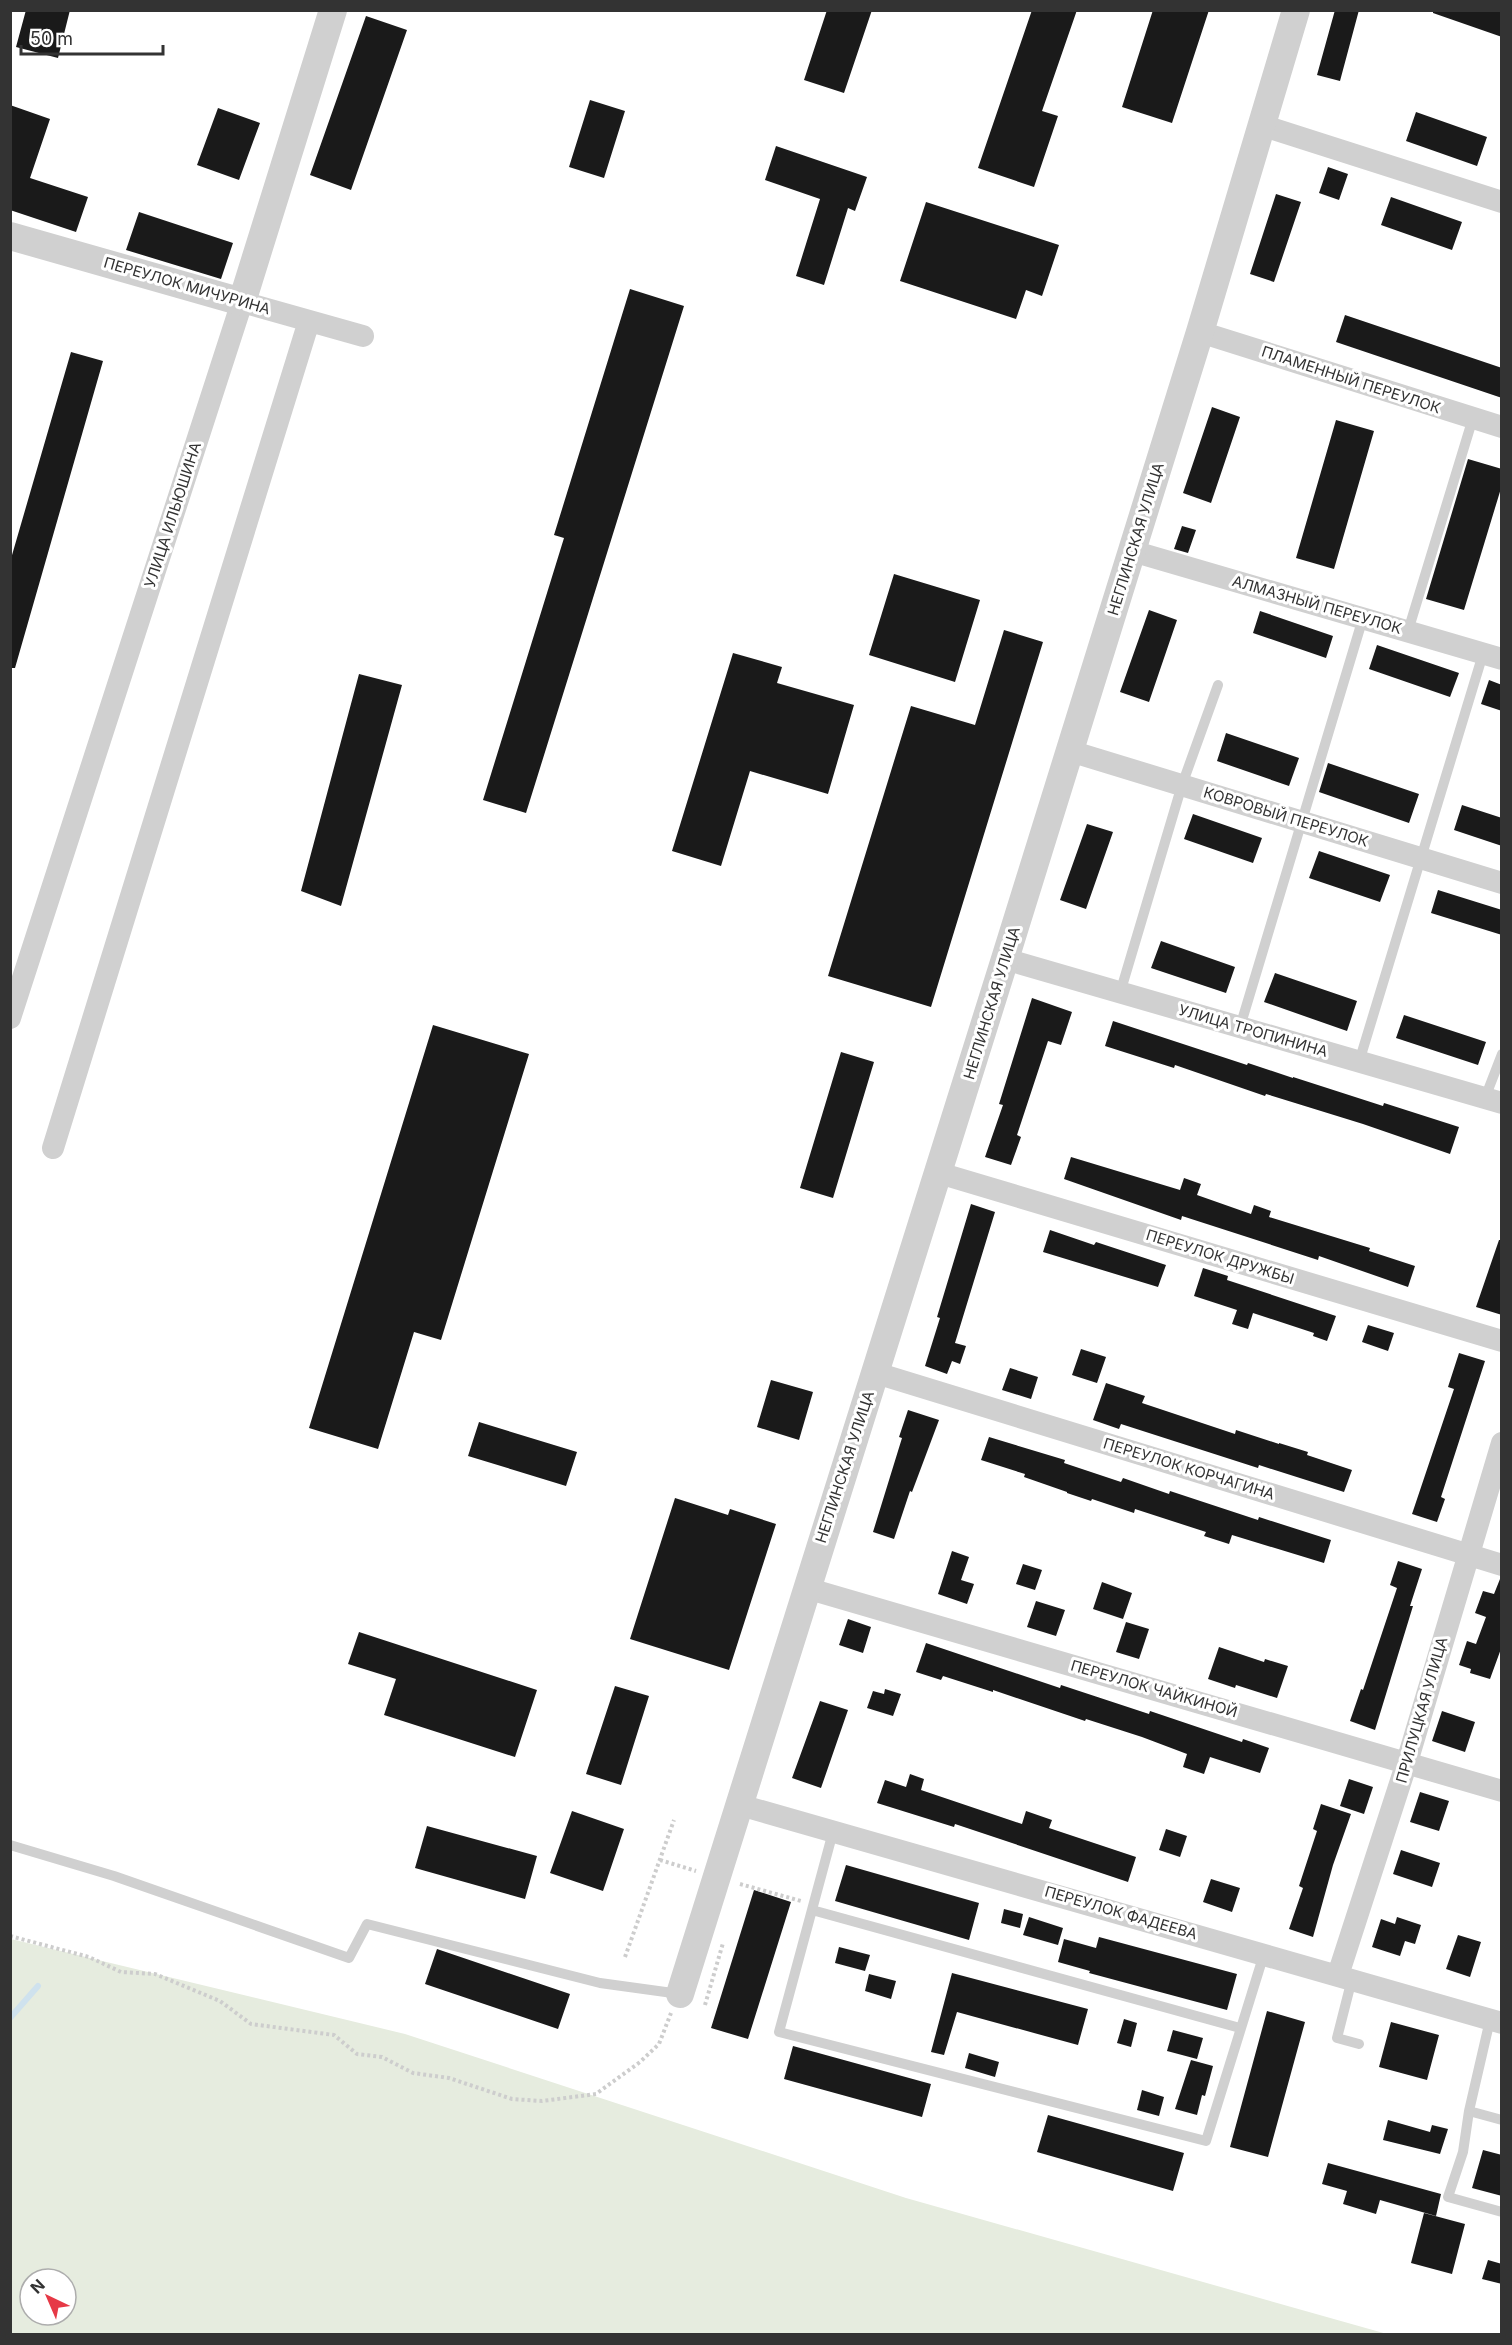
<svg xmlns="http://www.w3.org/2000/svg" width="1512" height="2345" viewBox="0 0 1512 2345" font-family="Inter,sans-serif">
<rect width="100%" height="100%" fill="#fff"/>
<path fill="#e6ecdf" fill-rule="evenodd" d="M 11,1939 L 405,2034 L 906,2198 L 1387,2334 L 11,2334 ZM 30,2279 L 66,2279 L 66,2315 L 30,2315 Z"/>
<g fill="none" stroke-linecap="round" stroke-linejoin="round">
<path stroke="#cfe2ee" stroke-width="6" d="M 10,2018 L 38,1986"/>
</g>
<path fill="#1a1a1a" d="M 26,10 L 70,10 L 58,58 L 16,47 Z
M 827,10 L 872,10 L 844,93 L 804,80 Z
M 1032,10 L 1077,10 L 1042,111 L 1058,116 L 1034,187 L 978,168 Z
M 1153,10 L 1209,10 L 1172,123 L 1122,107 Z
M 1335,10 L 1359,10 L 1340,81 L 1317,75 Z
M 1433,10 L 1502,10 L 1502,37 L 1433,13 Z
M 366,16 L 407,30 L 351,190 L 310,175 Z
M 590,100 L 625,111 L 604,178 L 569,167 Z
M 10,105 L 50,119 L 30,178 L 88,197 L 76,232 L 10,210 Z
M 218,108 L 260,123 L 239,180 L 197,165 Z
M 1416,112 L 1487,137 L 1477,166 L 1406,141 Z
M 776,146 L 867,177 L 855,211 L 848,208 L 824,285 L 796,276 L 820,199 L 765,180 Z
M 1328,167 L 1348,174 L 1339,200 L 1319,193 Z
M 1276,194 L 1301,202 L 1274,282 L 1250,274 Z
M 1391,197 L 1462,222 L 1452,250 L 1381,225 Z
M 926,202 L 1059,245 L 1042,296 L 1026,290 L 1016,319 L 900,281 Z
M 139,212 L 233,243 L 221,279 L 126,250 Z
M 630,289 L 684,306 L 526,813 L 483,800 L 564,538 L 554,535 Z
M 1345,315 L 1502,368 L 1502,398 L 1336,342 Z
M 71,352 L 103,361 L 15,668 L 10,668 L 10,562 Z
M 1212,407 L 1240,417 L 1211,503 L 1183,493 Z
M 1336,420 L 1374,431 L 1334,569 L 1296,558 Z
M 1468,459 L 1502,469 L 1502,485 L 1464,610 L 1426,599 Z
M 1182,526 L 1196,530 L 1188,553 L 1174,549 Z
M 894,574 L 980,600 L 955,682 L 869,655 Z
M 1149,610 L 1177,620 L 1149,702 L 1120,692 Z
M 1260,611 L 1333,636 L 1326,658 L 1253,633 Z
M 1004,630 L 1043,642 L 931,1007 L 828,976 L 911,706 L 975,725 Z
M 1377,645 L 1459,673 L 1450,697 L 1369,669 Z
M 733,653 L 782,667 L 777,683 L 854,705 L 828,794 L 750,771 L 721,866 L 672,851 Z
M 359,674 L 402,685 L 341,906 L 301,891 Z
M 1489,680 L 1502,685 L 1502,711 L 1481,704 Z
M 1226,733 L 1299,758 L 1289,786 L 1217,761 Z
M 1328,763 L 1419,794 L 1409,823 L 1319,792 Z
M 1462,805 L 1502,818 L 1502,846 L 1454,830 Z
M 1193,814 L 1262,838 L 1253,863 L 1184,839 Z
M 1087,824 L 1113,832 L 1086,909 L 1060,900 Z
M 1319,851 L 1390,875 L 1380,902 L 1309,878 Z
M 1438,890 L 1502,910 L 1502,935 L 1431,913 Z
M 1161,941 L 1235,967 L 1226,993 L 1151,968 Z
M 1275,973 L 1357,1001 L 1347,1031 L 1264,1002 Z
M 1032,998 L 1072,1012 L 1061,1045 L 1048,1041 L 1017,1135 L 1021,1137 L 1011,1165 L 985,1157 L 1003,1105 L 999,1104 Z
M 1404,1015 L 1486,1042 L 1478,1065 L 1396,1038 Z
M 1113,1021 L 1247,1065 L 1248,1063 L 1293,1078 L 1293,1077 L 1383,1106 L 1384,1103 L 1459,1127 L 1450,1154 L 1363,1124 L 1266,1094 L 1265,1096 L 1175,1065 L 1174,1068 L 1105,1046 Z
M 433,1025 L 529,1054 L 441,1340 L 414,1332 L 378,1449 L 309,1428 Z
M 841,1052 L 874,1062 L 833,1198 L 800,1188 Z
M 1071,1157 L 1180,1190 L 1184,1178 L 1201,1184 L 1197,1195 L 1251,1214 L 1254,1205 L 1271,1211 L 1269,1217 L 1370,1248 L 1369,1251 L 1415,1266 L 1408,1287 L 1319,1256 L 1318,1260 L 1182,1216 L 1181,1220 L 1064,1179 Z
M 971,1204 L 995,1212 L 955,1343 L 966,1346 L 960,1364 L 952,1361 L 947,1374 L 925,1366 L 940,1318 L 937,1317 Z
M 1050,1230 L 1094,1245 L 1096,1242 L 1166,1265 L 1158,1287 L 1043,1252 Z
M 1499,1240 L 1502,1240 L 1502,1315 L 1476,1307 Z
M 1203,1268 L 1228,1276 L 1227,1280 L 1336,1316 L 1327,1341 L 1313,1336 L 1314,1333 L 1253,1313 L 1248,1329 L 1232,1324 L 1237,1310 L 1194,1296 Z
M 1368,1325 L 1394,1333 L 1388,1351 L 1362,1342 Z
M 1081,1349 L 1106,1357 L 1097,1383 L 1072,1375 Z
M 1459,1353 L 1485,1361 L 1441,1497 L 1445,1499 L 1437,1522 L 1412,1514 L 1454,1389 L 1448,1387 Z
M 1010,1368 L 1038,1377 L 1031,1399 L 1002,1390 Z
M 771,1380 L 813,1392 L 799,1440 L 757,1427 Z
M 1106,1383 L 1145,1396 L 1142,1403 L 1235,1434 L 1236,1430 L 1279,1444 L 1279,1443 L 1308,1452 L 1307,1455 L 1352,1470 L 1344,1492 L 1259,1465 L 1258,1468 L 1121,1424 L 1119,1429 L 1093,1420 Z
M 908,1410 L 939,1420 L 912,1492 L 910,1491 L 894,1539 L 873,1532 L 902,1438 L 899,1437 Z
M 479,1422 L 577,1452 L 566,1486 L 468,1456 Z
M 989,1437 L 1065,1460 L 1064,1463 L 1121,1482 L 1123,1478 L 1169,1494 L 1170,1491 L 1258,1520 L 1259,1517 L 1331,1540 L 1324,1563 L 1232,1535 L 1229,1544 L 1204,1536 L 1206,1532 L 1135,1509 L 1134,1513 L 1092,1499 L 1091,1501 L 1067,1493 L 1067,1492 L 1024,1477 L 1025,1474 L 981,1460 Z
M 675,1498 L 728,1515 L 730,1509 L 776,1524 L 729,1670 L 630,1639 Z
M 952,1551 L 969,1557 L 961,1580 L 974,1584 L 967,1604 L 938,1594 Z
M 1398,1561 L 1422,1569 L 1410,1606 L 1413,1606 L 1375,1730 L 1350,1721 L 1361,1689 L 1363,1690 L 1397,1588 L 1390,1585 Z
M 1023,1564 L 1042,1570 L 1035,1590 L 1016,1584 Z
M 1500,1579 L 1502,1646 L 1490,1679 L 1470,1673 L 1471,1669 L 1459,1665 L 1467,1641 L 1476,1644 L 1486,1617 L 1475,1613 L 1483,1591 L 1494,1594 Z
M 1102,1582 L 1132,1593 L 1123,1619 L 1093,1609 Z
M 1036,1601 L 1065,1610 L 1056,1636 L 1027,1627 Z
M 848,1619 L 871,1627 L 863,1653 L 839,1645 Z
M 1126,1622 L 1149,1629 L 1139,1659 L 1116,1652 Z
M 359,1632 L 537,1690 L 515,1757 L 384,1715 L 396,1679 L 348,1664 Z
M 926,1643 L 1060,1688 L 1061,1685 L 1149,1714 L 1150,1711 L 1242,1742 L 1243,1739 L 1269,1748 L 1260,1773 L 1210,1757 L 1204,1774 L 1183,1767 L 1187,1754 L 1142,1737 L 1086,1719 L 1085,1721 L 993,1690 L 993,1692 L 943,1676 L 941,1680 L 916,1672 Z
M 1219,1647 L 1264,1662 L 1265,1659 L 1288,1666 L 1277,1698 L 1236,1685 L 1235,1688 L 1208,1679 Z
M 615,1686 L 649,1696 L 621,1785 L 586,1774 Z
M 885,1689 L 901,1694 L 893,1716 L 867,1708 L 873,1691 L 884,1694 Z
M 820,1701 L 848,1710 L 821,1788 L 792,1778 Z
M 1442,1711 L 1475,1722 L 1465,1752 L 1432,1741 Z
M 910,1774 L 924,1779 L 921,1790 L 1022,1824 L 1026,1811 L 1052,1820 L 1049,1828 L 1136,1857 L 1128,1882 L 955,1824 L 954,1827 L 877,1803 L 885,1780 L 906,1787 Z
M 1349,1779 L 1373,1787 L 1364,1814 L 1340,1806 Z
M 1420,1792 L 1449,1801 L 1439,1831 L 1410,1822 Z
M 1321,1804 L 1351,1814 L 1333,1865 L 1313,1937 L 1289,1929 L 1303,1888 L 1299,1886 L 1317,1831 L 1313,1829 Z
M 572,1811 L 624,1829 L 603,1891 L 550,1873 Z
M 427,1826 L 537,1856 L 525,1899 L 415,1868 Z
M 1166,1829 L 1187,1836 L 1180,1857 L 1159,1850 Z
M 1401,1850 L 1440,1863 L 1432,1887 L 1393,1874 Z
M 846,1865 L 979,1903 L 969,1940 L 835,1901 Z
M 1211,1879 L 1240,1888 L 1232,1912 L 1203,1902 Z
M 754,1890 L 791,1902 L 748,2039 L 711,2028 Z
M 1004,1909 L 1023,1914 L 1020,1928 L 1001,1923 Z
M 1029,1917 L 1063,1928 L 1058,1945 L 1023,1935 Z
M 1397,1917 L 1421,1925 L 1415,1944 L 1405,1941 L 1400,1956 L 1372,1947 L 1381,1919 L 1395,1924 Z
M 1458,1935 L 1481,1942 L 1470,1977 L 1446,1969 Z
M 1099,1937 L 1237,1974 L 1227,2010 L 1089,1973 L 1090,1971 L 1058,1962 L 1064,1939 L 1096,1948 Z
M 839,1947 L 870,1955 L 865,1971 L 835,1963 Z
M 437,1949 L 570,1994 L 558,2029 L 425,1984 Z
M 952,1973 L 1088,2009 L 1078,2045 L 957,2012 L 944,2055 L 931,2052 Z
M 869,1974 L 896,1981 L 891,1999 L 865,1991 Z
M 1267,2011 L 1305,2022 L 1268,2157 L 1230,2147 Z
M 1124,2019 L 1137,2023 L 1131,2047 L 1117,2043 Z
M 1391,2022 L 1439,2035 L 1427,2080 L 1379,2067 Z
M 1173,2030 L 1203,2038 L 1197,2059 L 1167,2051 Z
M 793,2046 L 931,2084 L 922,2117 L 784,2079 Z
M 969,2053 L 999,2062 L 995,2077 L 965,2068 Z
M 1191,2060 L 1213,2066 L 1205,2096 L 1202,2095 L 1197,2115 L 1175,2109 Z
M 1142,2090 L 1164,2097 L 1159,2116 L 1137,2110 Z
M 1048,2115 L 1184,2153 L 1173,2191 L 1037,2152 Z
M 1388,2120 L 1430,2132 L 1432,2125 L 1448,2129 L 1440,2154 L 1383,2140 Z
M 1483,2150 L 1502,2155 L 1502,2196 L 1472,2188 Z
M 1328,2163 L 1441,2194 L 1436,2216 L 1380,2200 L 1376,2214 L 1343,2204 L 1347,2191 L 1322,2184 Z
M 1424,2213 L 1465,2224 L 1452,2274 L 1411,2263 Z
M 1488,2260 L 1502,2264 L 1502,2284 L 1482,2279 Z"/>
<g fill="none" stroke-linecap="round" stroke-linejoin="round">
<path stroke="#cdcdcd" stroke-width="4" stroke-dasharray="3 3" stroke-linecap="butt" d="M 660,1860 L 696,1871
M 740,1884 L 801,1901
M 10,1936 L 89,1957 L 121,1972 L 155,1974 L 220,2001 L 251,2024 L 334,2035 L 357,2054 L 382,2057 L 413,2073 L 449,2078 L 512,2099 L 542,2101 L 596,2094 L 640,2062 L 659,2044 L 671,2013
M 625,1957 L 674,1820
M 705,2005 L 723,1943"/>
<path stroke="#d0d0d0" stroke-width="10" d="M 1408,631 L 1473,418
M 1120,993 L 1182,785 L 1218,685
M 1240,1027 L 1363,618
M 1359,1062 L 1483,654
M 1485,1098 L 1502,1054
M 833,1832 L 779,2032 L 1206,2141 L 1264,1954
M 10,1845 L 114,1876 L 349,1958 L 367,1924 L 600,1983 L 680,1994
M 812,1910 L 1240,2028
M 1352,1979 L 1337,2038 L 1359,2044
M 1490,2020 L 1469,2111 L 1463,2152 L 1448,2197 L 1502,2212
M 1469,2111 L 1502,2120"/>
<path stroke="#d0d0d0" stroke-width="22" d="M 1261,125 L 1502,202
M 1200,332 L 1502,427
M 1132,551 L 1502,659
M 1070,751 L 1502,883
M 1005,959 L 1502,1103
M 10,1018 L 242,302 L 363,336
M 53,1148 L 309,321
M 939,1173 L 1502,1341
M 876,1373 L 1502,1565
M 806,1588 L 1502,1791
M 740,1805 L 1502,2023
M 1338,1975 L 1407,1762 L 1502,1443"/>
<path stroke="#d0d0d0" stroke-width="28" d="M 10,236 L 242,302 L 333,10
M 680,1994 L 1005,959 L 1200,332 L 1296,10"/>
</g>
<g text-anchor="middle" stroke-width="6" stroke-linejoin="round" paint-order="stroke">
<g font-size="15" fill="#333" stroke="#fff">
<text transform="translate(187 286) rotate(16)" y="5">ПЕРЕУЛОК МИЧУРИНА</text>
<text transform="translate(1351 380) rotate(18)" y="5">ПЛАМЕННЫЙ ПЕРЕУЛОК</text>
<text transform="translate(173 515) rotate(-72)" y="5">УЛИЦА ИЛЬЮШИНА</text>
<text transform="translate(1136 539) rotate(-73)" y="5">НЕГЛИНСКАЯ УЛИЦА</text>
<text transform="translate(1317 605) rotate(16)" y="5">АЛМАЗНЫЙ ПЕРЕУЛОК</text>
<text transform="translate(1286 817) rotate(17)" y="5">КОВРОВЫЙ ПЕРЕУЛОК</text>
<text transform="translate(992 1003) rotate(-73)" y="5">НЕГЛИНСКАЯ УЛИЦА</text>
<text transform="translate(1253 1031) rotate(16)" y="5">УЛИЦА ТРОПИНИНА</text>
<text transform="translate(1220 1257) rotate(17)" y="5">ПЕРЕУЛОК ДРУЖБЫ</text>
<text transform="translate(845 1467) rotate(-72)" y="5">НЕГЛИНСКАЯ УЛИЦА</text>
<text transform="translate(1189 1469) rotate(17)" y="5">ПЕРЕУЛОК КОРЧАГИНА</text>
<text transform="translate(1154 1689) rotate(16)" y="5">ПЕРЕУЛОК ЧАЙКИНОЙ</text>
<text transform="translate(1422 1710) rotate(-74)" y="5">ПРИЛУЦКАЯ УЛИЦА</text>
<text transform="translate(1121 1913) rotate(16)" y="5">ПЕРЕУЛОК ФАДЕЕВА</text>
</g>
</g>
<rect width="1512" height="2345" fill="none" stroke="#333333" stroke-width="24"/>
<g transform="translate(48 2297) rotate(316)"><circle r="28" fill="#ffffff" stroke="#adadad" stroke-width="1.5"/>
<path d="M0-4.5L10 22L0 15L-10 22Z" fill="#e63946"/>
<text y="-9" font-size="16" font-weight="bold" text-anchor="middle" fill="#333333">N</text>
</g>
<path d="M21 45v9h142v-9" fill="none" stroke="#333333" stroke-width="3"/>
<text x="30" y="45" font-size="18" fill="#333333" stroke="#ffffff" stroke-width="4.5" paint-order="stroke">50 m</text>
</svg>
